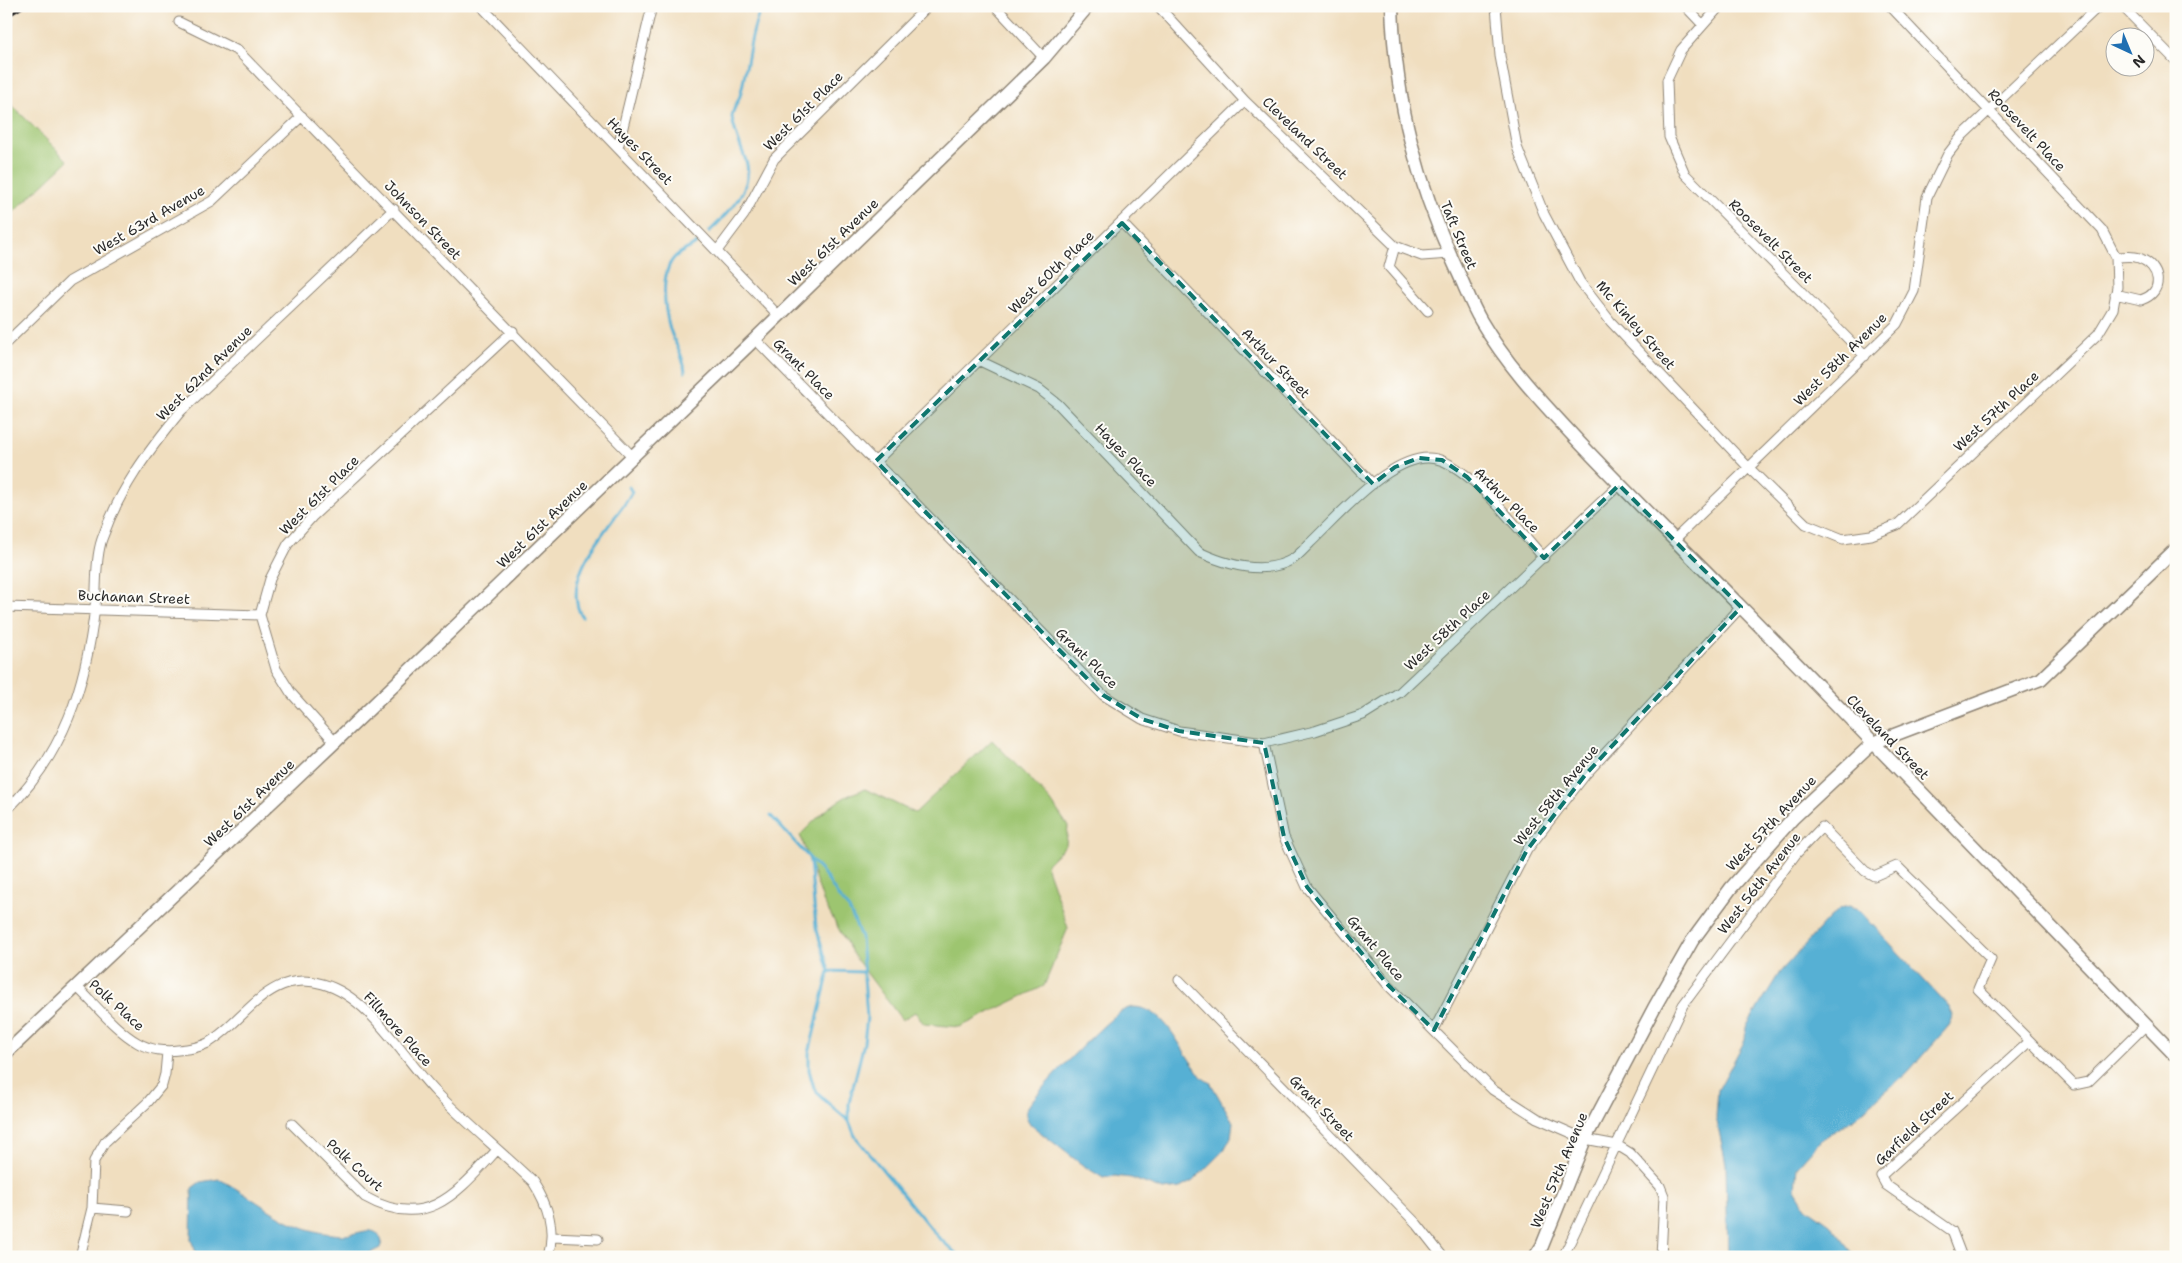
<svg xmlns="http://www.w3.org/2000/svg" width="2182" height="1263" viewBox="0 0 2182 1263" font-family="'Shantell Sans',sans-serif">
<rect width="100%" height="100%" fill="#fdfcf7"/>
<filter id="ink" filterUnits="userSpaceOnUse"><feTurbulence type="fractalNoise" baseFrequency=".02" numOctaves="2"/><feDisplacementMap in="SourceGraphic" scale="10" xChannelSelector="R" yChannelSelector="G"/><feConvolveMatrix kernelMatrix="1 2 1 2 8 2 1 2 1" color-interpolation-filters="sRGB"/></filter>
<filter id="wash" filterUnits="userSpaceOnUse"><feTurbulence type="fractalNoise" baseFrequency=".0096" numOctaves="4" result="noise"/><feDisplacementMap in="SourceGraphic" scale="20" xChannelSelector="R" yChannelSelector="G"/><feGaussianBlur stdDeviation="1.12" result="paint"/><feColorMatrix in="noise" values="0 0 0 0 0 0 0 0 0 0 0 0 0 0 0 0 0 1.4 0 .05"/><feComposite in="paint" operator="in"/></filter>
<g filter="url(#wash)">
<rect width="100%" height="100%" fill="#f0debf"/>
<path fill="#9dc570" stroke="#64784e" d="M 6,99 L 68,161 L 6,219 Z
M 992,740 L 1050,800 L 1068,826 L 1066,845 L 1046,865 L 1068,928 L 1044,986 L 960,1027 L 924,1024 L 915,1012 L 902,1020 L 854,956 L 824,903 L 800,835 C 820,815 837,797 865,789 L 915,813 Z"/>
<path fill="#57b0d4" stroke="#416e80" d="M 1849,906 L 1858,909 L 1949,1007 L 1953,1015 L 1947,1028 L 1907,1073 L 1852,1120 L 1822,1139 L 1797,1167 L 1795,1189 L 1806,1207 L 1830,1224 L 1856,1257 L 1728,1257 L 1726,1164 L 1716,1117 L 1718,1090 L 1745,1040 L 1746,1027 L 1780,972 L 1829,918 L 1841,908 Z
M 1132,1007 C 1165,1007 1177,1044 1194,1066 C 1199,1073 1202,1080 1210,1082 L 1233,1122 L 1231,1137 L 1224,1150 L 1193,1181 L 1180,1188 L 1163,1190 L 1131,1178 L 1115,1176 L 1103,1178 L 1081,1164 L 1031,1125 C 1028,1121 1025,1116 1026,1111 C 1029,1098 1108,1018 1122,1011 C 1125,1009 1129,1008 1132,1007 Z
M 219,1179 C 256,1198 283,1226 324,1233 C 332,1234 344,1236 351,1234 C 364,1232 377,1225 382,1242 L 380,1248 L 362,1257 L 198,1257 L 191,1240 L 192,1188 L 200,1182 Z"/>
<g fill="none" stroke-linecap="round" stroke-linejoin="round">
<path stroke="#57b0d4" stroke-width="3" d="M 709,232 C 727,214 755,188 746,161 C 741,147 734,132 732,117 C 732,110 738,102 740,96 C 748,66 749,35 762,6
M 685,372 C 683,352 675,346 670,329 C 664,308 660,274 674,258 C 680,251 690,249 697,243
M 582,617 C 560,579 605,532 626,502 L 632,492 L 629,487
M 771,816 L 824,874 L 840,899 L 849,909 L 861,937 L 867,1017 L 864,1043 L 849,1103 L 849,1121 L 855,1136 L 937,1236 L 960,1257
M 810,860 L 816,927 L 829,971 L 809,1053 L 809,1070 L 814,1088 L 823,1099 L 849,1121
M 829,971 L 864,972"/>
</g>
</g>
<g filter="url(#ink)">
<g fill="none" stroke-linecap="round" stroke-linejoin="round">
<defs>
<path id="street" d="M 481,6 L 779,316
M 995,6 L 1044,58
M 1158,6 L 1245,101 L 1395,246 L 1422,256 L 1450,254
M 1496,6 L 1500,56 L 1517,147 L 1544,214 L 1580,282 L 1611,322 L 1748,467 L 1806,524 L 1843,539 L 1871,535 L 1897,525 L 2098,334 L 2113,309 L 2117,287 L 2116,257 L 2102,230 L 1890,6
M 1685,6 L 1703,25
M 1720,6 L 1681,50 L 1667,80 L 1669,137 L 1685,174 L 1865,356
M 2122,6 L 2176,61
M 179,22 L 238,51 L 633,457
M 618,148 L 652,6
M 1122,223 L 1373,484
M 1395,246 L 1389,267 L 1428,311
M 717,251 L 744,215 L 774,159 L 928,6
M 2115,294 L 2141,300 C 2165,292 2161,266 2139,258 C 2132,255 2123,257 2116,257
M 755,339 L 1103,695 L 1142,719 L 1179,731 L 1264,743 L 1284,837 L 1307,887 L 1388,985 L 1493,1090 L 1537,1118 L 1585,1139 L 1617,1145 L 1630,1153 L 1660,1186 L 1664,1196 L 1661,1257
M 6,343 L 70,281 L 212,201 L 302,116
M 980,361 L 1039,389 L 1058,404 L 1199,552 C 1227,565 1264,576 1293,559 C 1299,555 1305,548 1310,543 C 1338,517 1400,442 1443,461 C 1478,476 1518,529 1544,558
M 876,461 L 1245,101
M 1674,540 L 1897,324 L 1914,291 L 1927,197 L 1948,154 L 1962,136 L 2099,6
M 6,607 L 260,615
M 335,742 L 291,693 L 276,669 L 260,615 L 270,579 L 288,544 L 312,517 L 513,331
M 1264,743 L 1315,731 L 1363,715 L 1400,692 L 1619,485
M 6,811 C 64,754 86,686 95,607 C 97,586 95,559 102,539 C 119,490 148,451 181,411 L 394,209
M 1179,980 L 1417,1224 L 1443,1257
M 77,987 C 96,1005 115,1030 138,1043 C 150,1050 166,1052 178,1050 C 189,1049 198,1048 208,1043 C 246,1021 268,968 323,984 C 370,997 403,1058 436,1092 C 467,1124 501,1151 533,1182 C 548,1205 556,1229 548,1257
M 1434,1030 L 1527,850 L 1586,774 L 1741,607
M 292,1124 L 365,1197 C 427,1232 457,1193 497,1150
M 92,1208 L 128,1211
M 553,1237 L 598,1239
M 80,1257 L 92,1208 L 94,1161 L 105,1142 L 148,1102 L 162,1085 L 165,1074 L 167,1052
M 1563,1257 L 1683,1005 L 1796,854 L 1822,827 L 1865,871 L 1874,876 L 1897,866 L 1991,959 L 1978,989 L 2074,1085 L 2088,1082 L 2146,1025
M 1962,1257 L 1952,1231 L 1886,1185 L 1881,1176 L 2030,1041"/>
<path id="secondary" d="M 1392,6 C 1395,102 1418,186 1458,272 C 1466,289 1472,306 1481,321 C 1508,367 1543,403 1579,442 C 1631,497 1686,551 1739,605 C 1886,754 2030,906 2176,1056
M 6,1053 L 335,742 L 755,339 L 1044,58 L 1088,6
M 1535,1257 L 1542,1246 L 1585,1139 L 1654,1008 L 1692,941 L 1731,888 L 1793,818 L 1873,743 L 2041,679 L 2176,549"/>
</defs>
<use href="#street" stroke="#8e8475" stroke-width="11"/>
<use href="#secondary" stroke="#8e8475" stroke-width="15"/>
<use href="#street" stroke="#fff" stroke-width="9"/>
<use href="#secondary" stroke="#fff" stroke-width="12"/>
<path stroke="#2b2b2b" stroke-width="3" d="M 6,17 L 24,6"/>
</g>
</g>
<path fill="#0f766e" fill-opacity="0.2" stroke="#0f766e" stroke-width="4" stroke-dasharray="10 6" stroke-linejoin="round" d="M 1122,223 L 1373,484 L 1395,467 L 1419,458 L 1442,460 L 1467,477 L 1544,558 L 1619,485 L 1741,607 L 1586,774 L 1527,850 L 1434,1030 L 1388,985 L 1307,887 L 1284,837 L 1264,743 L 1179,731 L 1142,719 L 1103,695 L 876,461 Z"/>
<g text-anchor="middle" stroke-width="4" stroke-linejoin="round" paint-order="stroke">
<g font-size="14" fill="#2b2b2b" stroke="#fdfcf7">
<text transform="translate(803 111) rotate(-45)" y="5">West 61st Place</text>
<text transform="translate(2027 130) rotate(47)" y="5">Roosevelt Place</text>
<text transform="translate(1305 138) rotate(44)" y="5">Cleveland Street</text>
<text transform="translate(640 151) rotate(46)" y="5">Hayes Street</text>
<text transform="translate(149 220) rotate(-30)" y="5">West 63rd Avenue</text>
<text transform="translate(423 220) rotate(46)" y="5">Johnson Street</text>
<text transform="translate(1459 235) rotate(67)" y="5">Taft Street</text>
<text transform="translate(1771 241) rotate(45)" y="5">Roosevelt Street</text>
<text transform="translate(833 242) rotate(-44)" y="5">West 61st Avenue</text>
<text transform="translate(1051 272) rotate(-44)" y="5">West 60th Place</text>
<text transform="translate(1636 325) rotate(49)" y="5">Mc Kinley Street</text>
<text transform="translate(1840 359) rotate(-45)" y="5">West 58th Avenue</text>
<text transform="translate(1276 363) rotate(46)" y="5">Arthur Street</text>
<text transform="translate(804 369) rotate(45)" y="5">Grant Place</text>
<text transform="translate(204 373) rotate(-45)" y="5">West 62nd Avenue</text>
<text transform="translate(1996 411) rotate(-43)" y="5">West 57th Place</text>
<text transform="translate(1126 455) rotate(46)" y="5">Hayes Place</text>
<text transform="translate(319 495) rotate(-45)" y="5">West 61st Place</text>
<text transform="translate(1507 500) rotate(45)" y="5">Arthur Place</text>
<text transform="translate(542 524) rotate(-44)" y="5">West 61st Avenue</text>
<text transform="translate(134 597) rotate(2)" y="5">Buchanan Street</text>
<text transform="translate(1447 630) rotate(-43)" y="5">West 58th Place</text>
<text transform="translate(1087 658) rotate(44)" y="5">Grant Place</text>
<text transform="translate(1888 737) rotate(46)" y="5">Cleveland Street</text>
<text transform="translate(1556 795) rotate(-51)" y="5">West 58th Avenue</text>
<text transform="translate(249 803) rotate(-44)" y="5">West 61st Avenue</text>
<text transform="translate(1771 823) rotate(-47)" y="5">West 57th Avenue</text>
<text transform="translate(1759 883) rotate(-52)" y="5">West 56th Avenue</text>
<text transform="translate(1376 948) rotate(50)" y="5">Grant Place</text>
<text transform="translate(117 1005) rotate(42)" y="5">Polk Place</text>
<text transform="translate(398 1029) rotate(48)" y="5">Fillmore Place</text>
<text transform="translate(1322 1108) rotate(46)" y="5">Grant Street</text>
<text transform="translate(1914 1128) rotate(-43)" y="5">Garfield Street</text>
<text transform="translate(355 1165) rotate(42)" y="5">Polk Court</text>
<text transform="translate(1559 1170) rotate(-67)" y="5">West 57th Avenue</text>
</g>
</g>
<rect width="2182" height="1263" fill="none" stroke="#fdfcf7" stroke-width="25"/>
<g transform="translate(2130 52) rotate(136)"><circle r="24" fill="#fdfcf7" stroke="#a9a8a5"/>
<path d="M0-4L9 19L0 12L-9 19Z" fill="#1f6fb2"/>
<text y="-8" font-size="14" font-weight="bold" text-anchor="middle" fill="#2b2b2b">N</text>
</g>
</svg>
